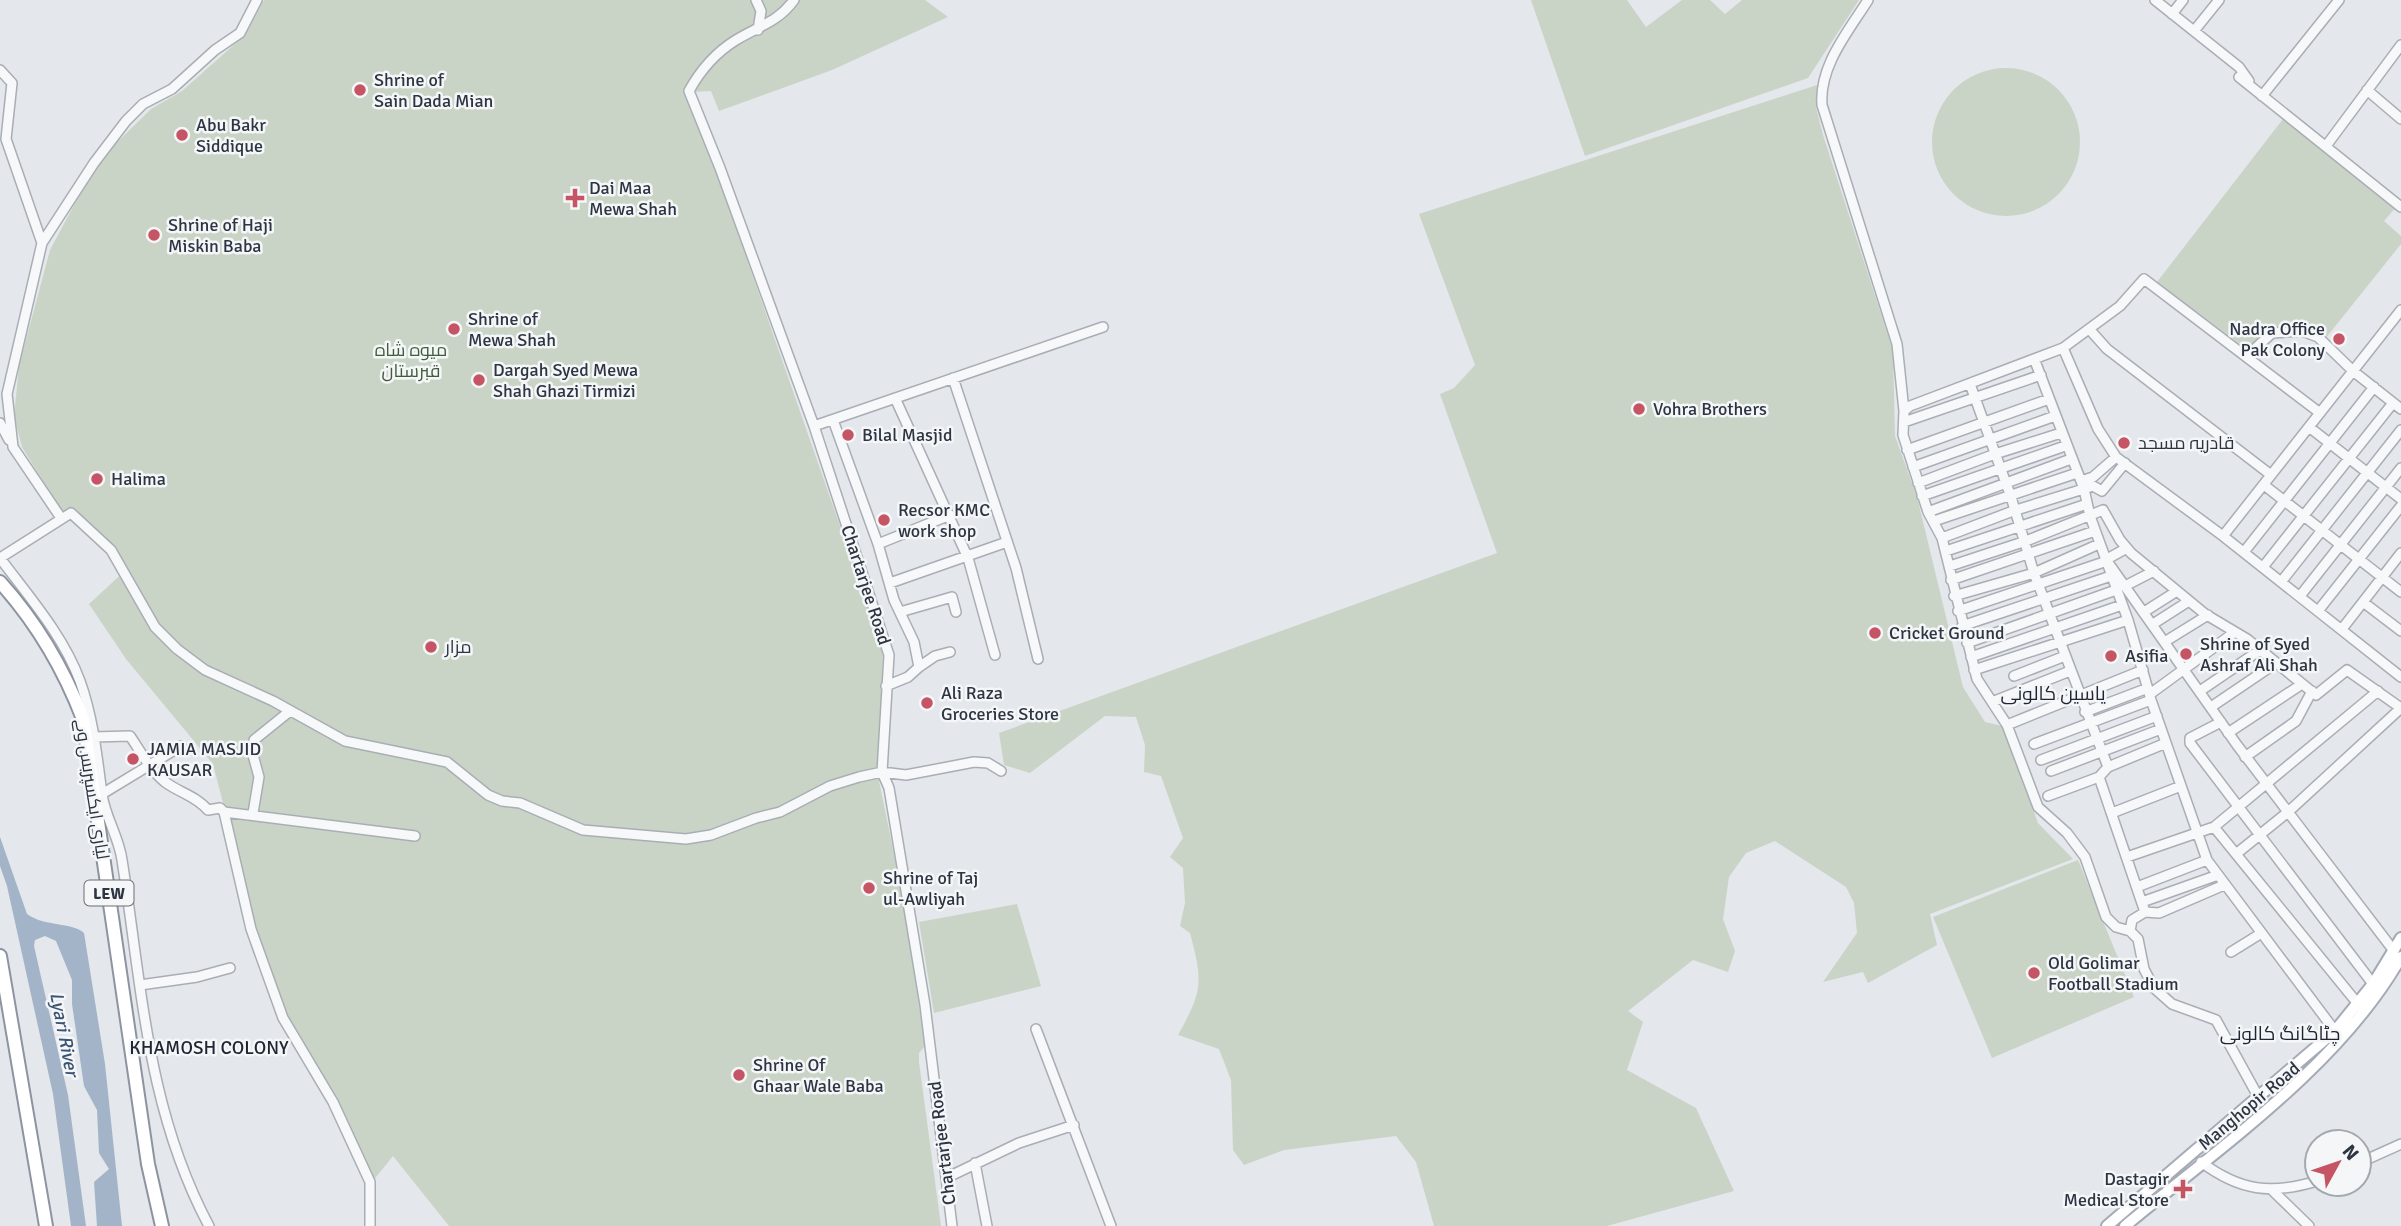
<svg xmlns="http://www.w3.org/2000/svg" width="2401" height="1226" viewBox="0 0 2401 1226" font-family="Signika,Cairo,sans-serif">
<rect width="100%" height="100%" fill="#e4e7eb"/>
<path fill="#cad4c6" d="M 264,0 L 925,0 L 948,17 L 832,70 L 719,111 L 711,91 L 693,92 L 699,122 L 883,649 L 879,781 L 902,893 L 925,1046 L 919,1053 L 919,1062 L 941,1226 L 449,1226 L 393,1156 L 372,1182 L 337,1097 L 288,1021 L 255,928 L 213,764 L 126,659 L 89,604 L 128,568 L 110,542 L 75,509 L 63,514 L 22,447 L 14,416 L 19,366 L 50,250 L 97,162 L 151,109 L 182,91 L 246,34 Z
M 1531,0 L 1627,0 L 1646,27 L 1682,0 L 1710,0 L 1725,14 L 1742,0 L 1859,0 L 1808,78 L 1585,156 Z
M1932 142a74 74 0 1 1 148 0a74 74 0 1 1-148 0Z
M 1817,85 L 1816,107 L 1823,135 L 1893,351 L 1895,436 L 1917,497 L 1963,687 L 1985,722 L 2002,726 L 2038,823 L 2073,859 L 1930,914 L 1937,945 L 1868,983 L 1863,972 L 1823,982 L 1857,933 L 1854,903 L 1846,887 L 1775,841 L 1746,853 L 1729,877 L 1723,919 L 1735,951 L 1728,972 L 1693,960 L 1628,1011 L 1643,1022 L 1627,1070 L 1696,1108 L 1734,1191 L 1607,1226 L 1434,1226 L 1416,1162 L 1396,1136 L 1284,1150 L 1244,1165 L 1233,1150 L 1231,1080 L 1219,1049 L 1178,1035 C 1203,990 1203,982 1190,933 L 1180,926 L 1185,903 L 1183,868 L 1170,857 L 1183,838 L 1161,776 L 1144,772 L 1145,745 L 1136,717 L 1105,716 L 1030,773 L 1004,765 L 999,733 L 1497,553 L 1440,394 L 1454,388 L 1475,365 L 1419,214 Z
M 2283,119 L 2397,206 L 2384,221 L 2401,236 L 2401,244 L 2325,339 L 2301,335 L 2273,335 L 2256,356 L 2157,282 Z
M 2078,860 L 2134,997 L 1992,1058 L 1933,917 Z
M 1017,904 L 1041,986 L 934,1013 L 919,922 Z"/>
<path fill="#a3b4c8" d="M 0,837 L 27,914 C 45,927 72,922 84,933 L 105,1064 L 122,1226 L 97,1226 L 94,1182 L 109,1169 L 99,1153 L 97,1110 L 84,1086 L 72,1004 L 72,980 L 56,941 L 45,936 L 35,940 L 34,946 L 68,1095 L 86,1226 L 71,1226 L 53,1094 L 7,886 L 0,866 Z"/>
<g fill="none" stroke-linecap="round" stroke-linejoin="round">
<defs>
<path id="minor" d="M 756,0 L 761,11 L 758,30
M 794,0 C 778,22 759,26 736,40 C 715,53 701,69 689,91 L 720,168 L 814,426 L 889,655 L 882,772 L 889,788 L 925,1005 L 952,1226
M 1868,0 C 1848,32 1819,66 1822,105 L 1897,344 L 1904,411
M 2155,0 L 2239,67 L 2249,81
M 2172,14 L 2183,0
M 2194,31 L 2219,0
M 0,70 L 12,83 L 6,139 L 42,243 L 7,394 L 13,447 L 61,518
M 2239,77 L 2401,207
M 2367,90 L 2401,119
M 2262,96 L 2339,0
M 2326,146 L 2401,45
M 42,243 L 94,163 L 126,121 L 143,104 L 172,89 L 215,50 L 240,33 L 257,0
M 2090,330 L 2107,349 L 2271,475
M 2063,348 L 2098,429 L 2116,457 L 2223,536 L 2401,677
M 2247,356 L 2272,333 L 2302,331 L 2318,337 L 2353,371 L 2401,409
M 2035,361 L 2084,489 L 2090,516 L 2128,620 L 2151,700 L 2207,860 L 2335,1031
M 953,378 L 1016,568 L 1038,659
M 1970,384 L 2011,497 L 2034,573 L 2108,767 L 2099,777 L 2048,796
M 895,398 L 968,558 L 995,655
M 833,420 L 878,544 L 894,600 L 914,642 L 919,667 L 908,677 L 886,686
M 1904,422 L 2041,375
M 0,423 L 9,440
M 814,426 L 1103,327
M 2309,427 L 2401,499
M 1907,450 L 2049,399
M 1913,467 L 2055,416
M 2081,481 L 2093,477 L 2116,457
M 1918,483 L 1995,454 L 2061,433
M 2264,485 L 2401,592
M 1922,496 L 2065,446
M 1928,512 L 2071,459
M 1934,521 L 2077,473
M 2223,536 L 2401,310
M 1942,538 L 2013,511 L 2093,486 L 2102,491 L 2125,463
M 878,544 L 950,515
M 1946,551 L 2087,504
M 2244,552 L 2374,387
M 0,558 L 71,513 L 111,550 L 155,627 L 177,649 L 205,670 L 273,701 L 345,741 L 447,762 L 488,795 L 502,801 L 520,803 L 583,830 L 686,839 L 711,835 L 756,818 L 780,812 L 830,786 L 859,777 L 882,772 L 906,775 L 974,762 L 988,763 L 1001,771
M 0,558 C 29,597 63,635 80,681 C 93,717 97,756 102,794
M 2107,559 L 2127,548
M 1950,566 L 2026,541 L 2103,510 L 2120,540 L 2131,553 L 2205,614 L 2247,639 L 2316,695 L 2347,670 L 2401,708 L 2288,812 L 2236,854
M 2263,567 L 2393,403
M 1951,580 L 2095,531
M 2281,582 L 2401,430
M 890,583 L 1007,542
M 2125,586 L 2154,571
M 1954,596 L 2034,573 L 2099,544
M 2300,596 L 2401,468
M 2363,602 L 2401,631
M 1958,611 L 2107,561 L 2237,745 L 2394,951
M 2318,611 L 2401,506
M 900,612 L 952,597 L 956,612
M 2144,612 L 2177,591
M 2153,624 L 2189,601
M 1962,626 L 2111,576
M 2342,629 L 2401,553
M 2166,641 L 2208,615
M 1967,643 L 2116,590
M 1971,657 L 2122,605
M 919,667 L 935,656 L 950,652
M 1974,670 L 2128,620
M 2014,676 L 2065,656
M 2200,691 L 2260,650
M 2150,694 L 2235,632
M 1992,702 L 2070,671
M 2211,707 L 2276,663
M 2085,712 L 2148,688
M 2221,722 L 2190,738 L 2190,743 L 2373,984
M 2007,725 L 2143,670
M 2228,733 L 2302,684
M 93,737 L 130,736 C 141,752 150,770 165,782 C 180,793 196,796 208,810 L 220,808 L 224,812 L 415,836
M 2034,744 L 2151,700
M 181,746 L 102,794 C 105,817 119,837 122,860 C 142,987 147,1110 209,1226
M 2245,757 L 2296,721 L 2312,691
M 2041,760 L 2157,716
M 2108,767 L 2166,743
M 2051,771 L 2161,729
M 2099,777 L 2145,912 L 2132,920 L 2130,931
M 224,812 L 251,929 L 283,1018 L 333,1102 L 370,1182 L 370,1226
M 253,813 L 259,777 L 253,755 L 254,740 L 290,711
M 2112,813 L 2181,786
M 2214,827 L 2358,1004
M 2127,857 L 2214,827 L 2378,691
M 2137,887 L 2207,860
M 2142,902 L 2218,875
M 2145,912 L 2159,913 L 2224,885
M 2231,952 L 2260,934
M 140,985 L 197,977 L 230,968
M 1036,1029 L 1111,1226
M 2259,1098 L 2216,1020 L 2172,1004 L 2154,988 L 2144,969 L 2138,939 L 2130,931 L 2116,927 L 2106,917 L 2085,857 L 2067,833 L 2038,807 L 2007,725 L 1977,679 L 1942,538 L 1928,512 L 1903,435 L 1904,411 L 1910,406 L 2063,348 L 2120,306 L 2144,279 L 2320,413
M 2201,1162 C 2240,1191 2271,1195 2317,1181
M 975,1163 L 987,1226
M 2359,1163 L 2401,1144
M 946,1178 L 1019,1143 L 1074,1125
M 2272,1190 L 2309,1226"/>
<path id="major" d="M 2107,1226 L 2335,1031 L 2373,984 L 2401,938
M 2125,1226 C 2220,1147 2340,1065 2401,957"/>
<path id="highway" d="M 0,582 C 37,623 63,667 83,719 L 148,1164 L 162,1226
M 0,956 L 46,1226"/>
</defs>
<use href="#minor" stroke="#a9aeb5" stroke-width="12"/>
<use href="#major" stroke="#a5abb6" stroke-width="14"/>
<use href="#highway" stroke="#8d94a1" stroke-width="16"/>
<use href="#minor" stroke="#f7f8f9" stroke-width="9"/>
<use href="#major" stroke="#fff" stroke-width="10"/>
<use href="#highway" stroke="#fff" stroke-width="12"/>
</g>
<g fill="#c55564" stroke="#f4f6f8" stroke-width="2.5">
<circle cx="360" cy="90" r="7"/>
<circle cx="182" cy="135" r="7"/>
<path d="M571.5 187.5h7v7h7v7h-7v7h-7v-7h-7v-7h7z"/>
<circle cx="154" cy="235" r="7"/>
<circle cx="454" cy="329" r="7"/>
<circle cx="2339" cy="339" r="7"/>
<circle cx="479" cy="380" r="7"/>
<circle cx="1639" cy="409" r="7"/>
<circle cx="848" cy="435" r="7"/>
<circle cx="2124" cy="443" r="7"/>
<circle cx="97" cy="479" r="7"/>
<circle cx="884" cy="520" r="7"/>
<circle cx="1875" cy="633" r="7"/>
<circle cx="431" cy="647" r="7"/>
<circle cx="2186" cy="654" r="7"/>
<circle cx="2111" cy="656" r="7"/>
<circle cx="927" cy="703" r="7"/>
<circle cx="133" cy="759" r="7"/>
<circle cx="869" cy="888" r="7"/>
<circle cx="2034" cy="973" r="7"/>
<circle cx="739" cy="1075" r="7"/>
<path d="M2179.5 1178.5h7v7h7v7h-7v7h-7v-7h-7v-7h7z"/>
</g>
<g text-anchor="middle" stroke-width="5" stroke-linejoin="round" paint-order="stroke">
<rect fill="#f4f6f8" stroke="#696f79" stroke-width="2" x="84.5" y="880.5" width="49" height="25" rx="5"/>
<g font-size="16" font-weight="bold" fill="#2d3542">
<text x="109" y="899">LEW</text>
</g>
<g font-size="18" fill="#2d3542" stroke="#f4f6f8" text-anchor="start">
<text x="374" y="86">Shrine of<tspan x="374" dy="21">Sain Dada Mian</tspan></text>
<text x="196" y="131">Abu Bakr<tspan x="196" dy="21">Siddique</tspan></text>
<text x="589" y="194">Dai Maa<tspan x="589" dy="21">Mewa Shah</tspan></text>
<text x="168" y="231">Shrine of Haji<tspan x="168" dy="21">Miskin Baba</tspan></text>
<text x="468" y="325">Shrine of<tspan x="468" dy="21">Mewa Shah</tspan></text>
<text x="2325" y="335" text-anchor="end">Nadra Office<tspan x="2325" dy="21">Pak Colony</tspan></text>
<text x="493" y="376">Dargah Syed Mewa<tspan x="493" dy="21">Shah Ghazi Tirmizi</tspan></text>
<text x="1653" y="415">Vohra Brothers</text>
<text x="862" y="441">Bilal Masjid</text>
<text x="2138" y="449">قادریہ مسجد</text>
<text x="111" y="485">Halima</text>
<text x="898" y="516">Recsor KMC<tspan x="898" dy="21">work shop</tspan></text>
<text x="1889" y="639">Cricket Ground</text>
<text x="2200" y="650">Shrine of Syed<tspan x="2200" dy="21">Ashraf Ali Shah</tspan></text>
<text x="445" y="653">مزار</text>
<text x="2125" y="662">Asifia</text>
<text x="941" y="699">Ali Raza<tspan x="941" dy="21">Groceries Store</tspan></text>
<text x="147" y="755">JAMIA MASJID<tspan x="147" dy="21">KAUSAR</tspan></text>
<text x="883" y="884">Shrine of Taj<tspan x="883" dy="21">ul-Awliyah</tspan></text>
<text x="2048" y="969">Old Golimar<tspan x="2048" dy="21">Football Stadium</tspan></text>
<text x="753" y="1071">Shrine Of<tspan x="753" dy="21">Ghaar Wale Baba</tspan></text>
<text x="2169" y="1185" text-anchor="end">Dastagir<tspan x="2169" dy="21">Medical Store</tspan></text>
</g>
<g font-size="18" fill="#415d3b" stroke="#f4f6f8">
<text x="411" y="356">میوہ شاہ<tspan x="411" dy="21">قبرستان</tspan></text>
</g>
<g font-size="18" fill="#2d3542" stroke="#f4f6f8">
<text transform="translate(866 585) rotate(72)" y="6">Chartarjee Road</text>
<text transform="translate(92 789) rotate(81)" y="6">لیاری ایکسپریس وے</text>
<text transform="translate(2249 1106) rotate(-40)" y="6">Manghopir Road</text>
<text transform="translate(942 1143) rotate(-97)" y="6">Chartarjee Road</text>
</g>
<g font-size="19" fill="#1f2633" stroke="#f4f6f8">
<text x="2053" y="700">یاسین کالونی</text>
<text x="2280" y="1040">چٹاگانگ کالونی</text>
<text x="209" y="1054">KHAMOSH COLONY</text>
</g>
<g font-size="19" font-style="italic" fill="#3a5373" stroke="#f4f6f8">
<text transform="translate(65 1034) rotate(79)" y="7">Lyari River</text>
</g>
</g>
<g transform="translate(2338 1163) rotate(50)"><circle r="33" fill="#f4f6f8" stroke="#a4a9af" stroke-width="2"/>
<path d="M0-5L12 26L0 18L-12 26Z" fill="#c55564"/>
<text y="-10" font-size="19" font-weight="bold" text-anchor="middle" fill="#2d3542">N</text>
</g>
</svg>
